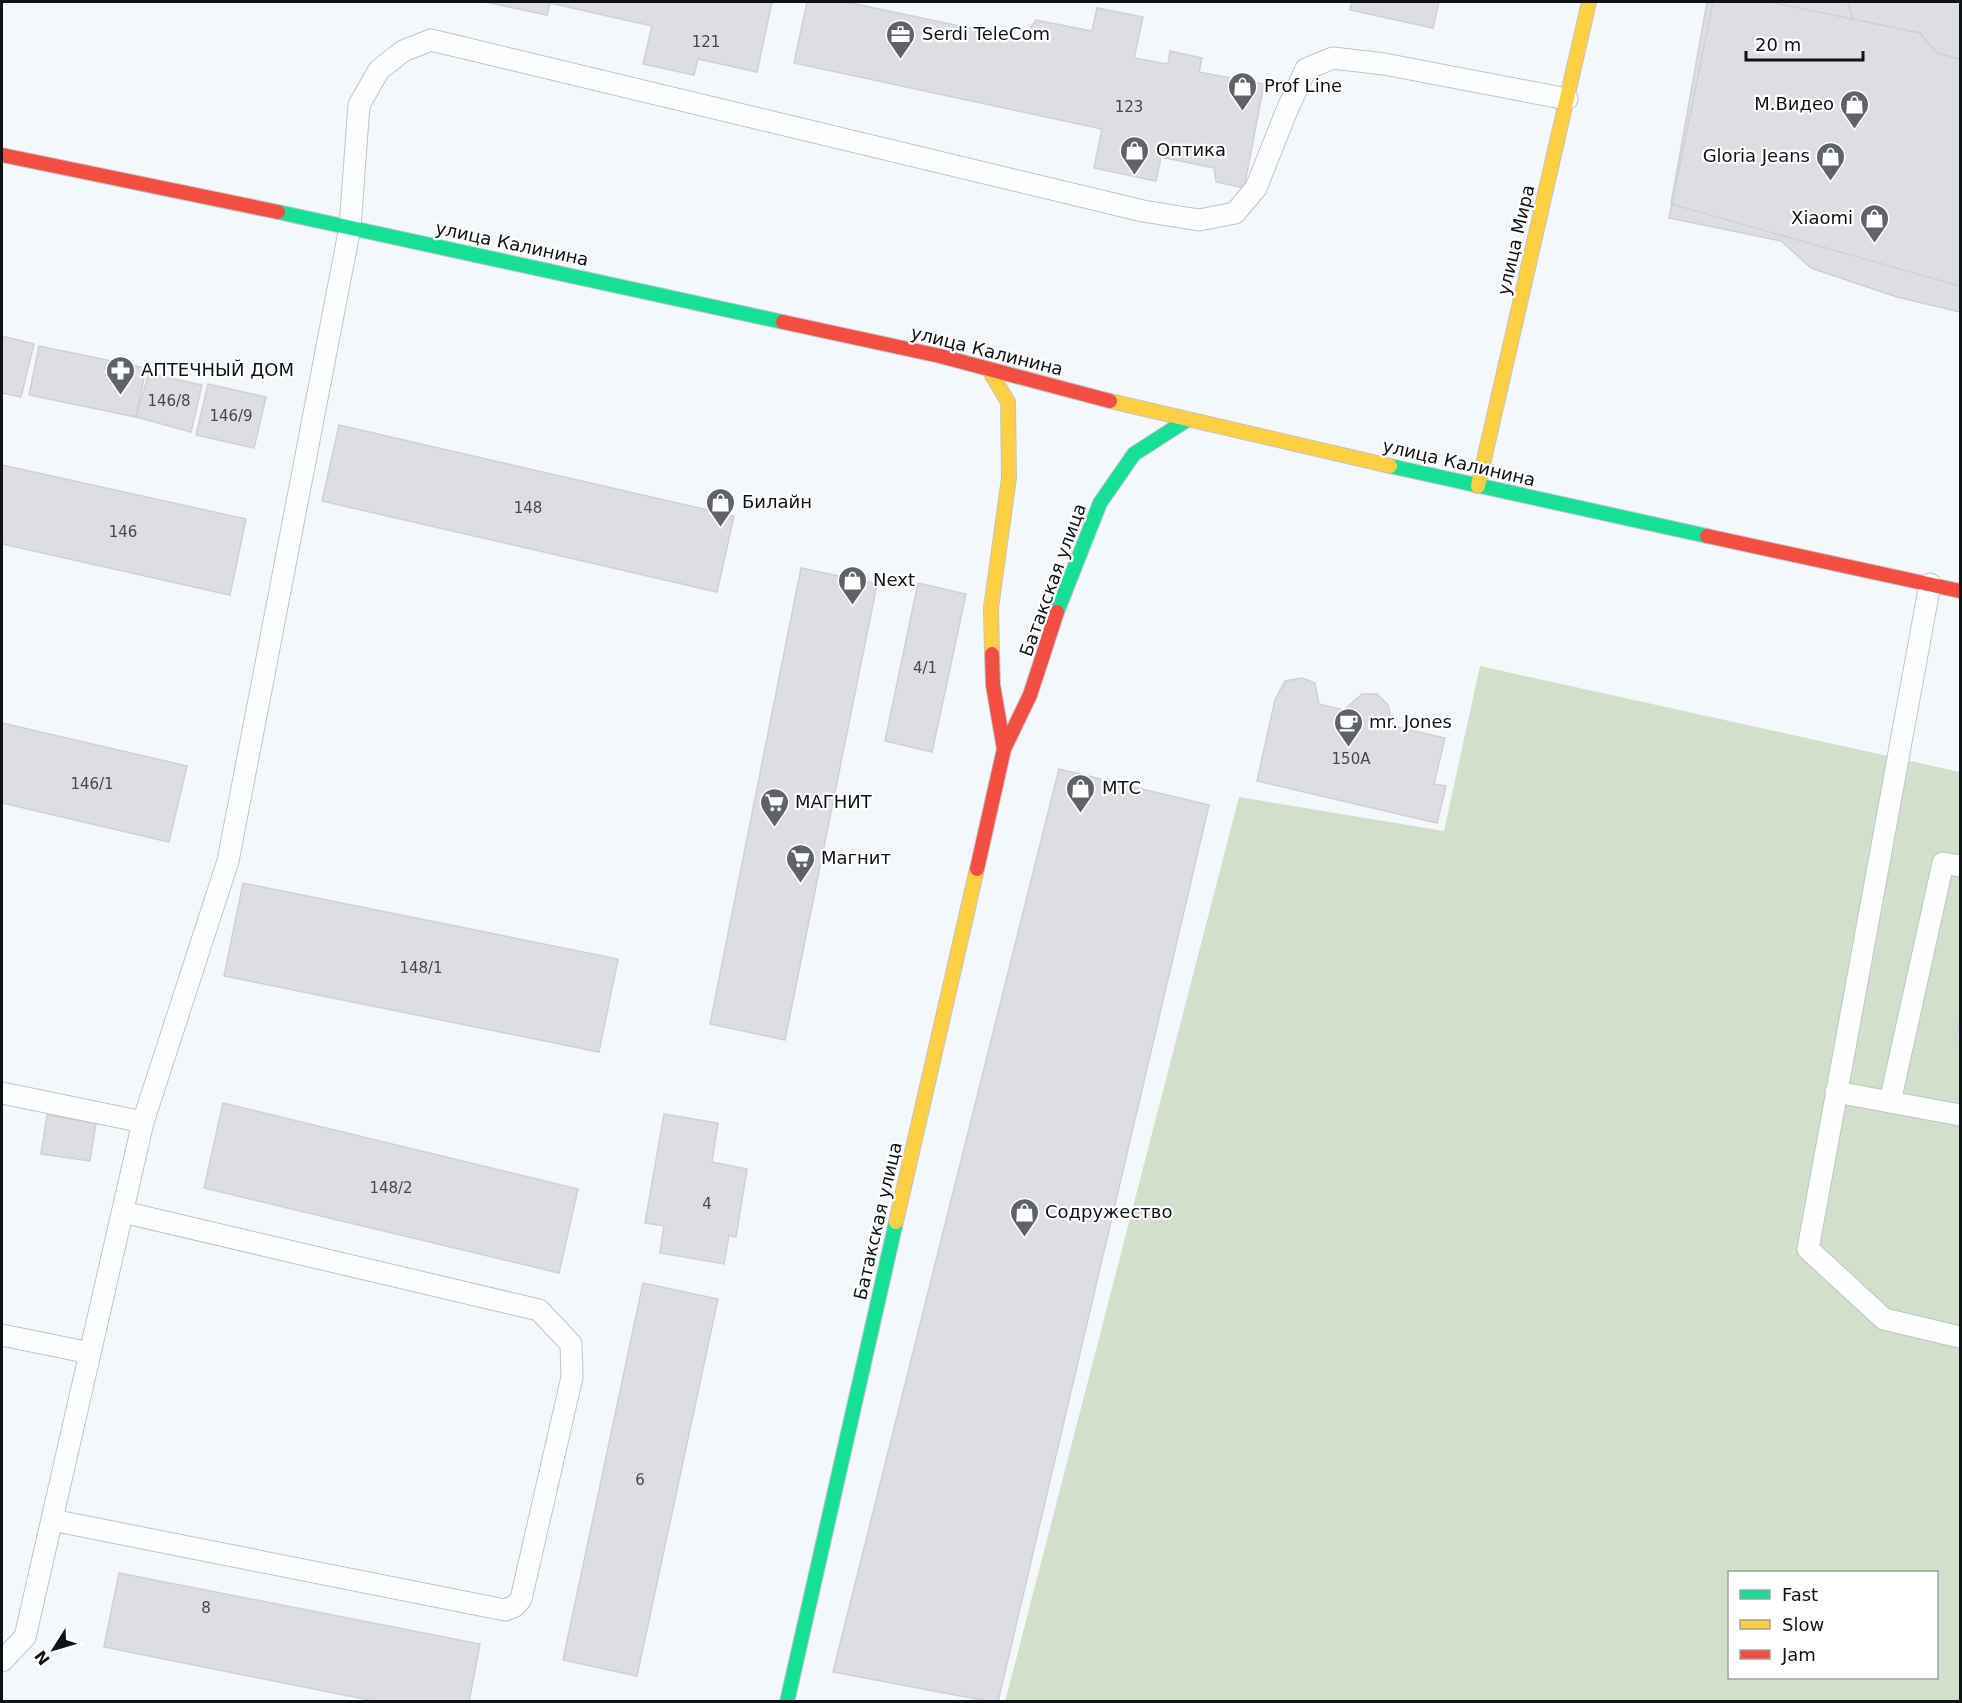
<svg xmlns="http://www.w3.org/2000/svg" width="1962" height="1703" viewBox="0 0 1962 1703" font-family="'DejaVu Sans',sans-serif">
<rect width="100%" height="100%" fill="#f4f7fc"/>
<path fill="#d0e0ca" fill-rule="evenodd" d="M 1480,666 L 1960,772 L 1960,1701 L 1005,1702 L 1239,797 L 1444,831 ZM 1730,1572 L 1936,1572 L 1936,1678 L 1730,1678 Z"/>
<path fill="#dfdde1" stroke="#d1d0d3" stroke-width="1.5" d="M 485,2 L 772,2 L 757,72 L 698,59 L 694,75 L 643,64 L 652,26 L 550,3 L 547,15 Z
M 807,2 L 846,2 L 1022,39 L 1036,20 L 1092,31 L 1097,8 L 1143,17 L 1134,58 L 1168,64 L 1170,51 L 1202,58 L 1199,72 L 1264,84 L 1244,188 L 1216,182 L 1214,168 L 1161,157 L 1156,181 L 1094,168 L 1102,129 L 794,63 Z
M 1352,2 L 1439,2 L 1433,28 L 1350,10 Z
M 1707,2 L 1960,2 L 1960,286 L 1671,204 Z
M 1713,2 L 1770,2 L 1920,33 L 1937,53 L 1960,59 L 1960,312 L 1897,297 L 1811,268 L 1781,241 L 1669,218 Z
M 1847,2 L 1960,2 L 1960,59 L 1937,53 L 1920,33 L 1853,19 Z
M 2,336 L 34,344 L 21,397 L 2,393 Z
M 39,346 L 146,368 L 136,417 L 29,395 Z
M 149,373 L 202,385 L 191,432 L 136,417 Z
M 208,384 L 266,397 L 254,448 L 196,435 Z
M 339,425 L 734,516 L 717,592 L 322,501 Z
M 2,465 L 246,519 L 230,595 L 2,544 Z
M 801,568 L 877,584 L 785,1040 L 710,1024 Z
M 918,583 L 966,594 L 932,752 L 885,741 Z
M 1302,678 L 1315,683 L 1319,704 L 1344,710 L 1362,694 L 1377,694 L 1388,705 L 1393,726 L 1445,738 L 1434,784 L 1446,786 L 1437,823 L 1257,781 L 1275,700 L 1285,681 Z
M 2,723 L 187,766 L 169,842 L 2,803 Z
M 1059,769 L 1209,805 L 998,1702 L 992,1702 L 833,1672 Z
M 243,883 L 618,959 L 599,1052 L 224,976 Z
M 1960,1017 L 1960,1043 L 1955,1042 Z
M 223,1103 L 578,1189 L 559,1273 L 204,1188 Z
M 664,1114 L 718,1123 L 712,1162 L 747,1169 L 736,1237 L 729,1235 L 724,1264 L 660,1253 L 664,1226 L 645,1223 Z
M 47,1115 L 96,1123 L 90,1161 L 41,1154 Z
M 643,1283 L 718,1299 L 637,1676 L 563,1660 Z
M 119,1573 L 480,1644 L 469,1702 L 379,1702 L 104,1647 Z"/>
<g fill="none" stroke-linecap="round" stroke-linejoin="round">
<defs>
<path id="lane" d="M 1930,584 L 1808,1249 L 1884,1319 L 1960,1337
M 1836,1092 L 1960,1115
M 2,1093 L 143,1122
M 1890,1102 L 1943,863 L 1960,866
M 2,1335 L 90,1353
M 52,1520 L 505,1610 L 515,1606 L 521,1599 L 572,1377 L 571,1344 L 539,1310 L 123,1212
M 2,1661 L 25,1637 L 143,1122 L 228,861 L 350,227 L 359,105 L 379,70 L 403,51 L 431,40 L 1143,211 L 1199,220 L 1235,213 L 1256,188 L 1287,110 L 1306,69 L 1333,58 L 1384,64 L 1567,99"/>
<path id="fast" d="M 278,212 L 783,322
M 1390,466 L 1707,536
M 1057,612 L 1100,503 L 1134,454 L 1187,420
M 787,1702 L 896,1222"/>
<path id="slow" d="M 989,370 L 1008,402 L 1009,478 L 991,608 L 992,654
M 1110,401 L 1390,466
M 1478,486 L 1589,2
M 896,1222 L 977,869"/>
<path id="jam" d="M 2,155 L 278,212
M 783,322 L 940,356 L 1110,401
M 1707,536 L 1960,591
M 992,654 L 993,685 L 1004,749
M 977,869 L 1004,749 L 1030,695 L 1057,612"/>
</defs>
<use href="#lane" stroke="#c1c4c8" stroke-width="23"/>
<use href="#fast" stroke="#c1c4c8" stroke-width="16"/>
<use href="#slow" stroke="#c1c4c8" stroke-width="16"/>
<use href="#jam" stroke="#c1c4c8" stroke-width="16"/>
<use href="#lane" stroke="#fdfeff" stroke-width="21"/>
<use href="#fast" stroke="#16e098" stroke-width="14"/>
<use href="#slow" stroke="#ffcf43" stroke-width="14"/>
<use href="#jam" stroke="#f24e42" stroke-width="14"/>
</g>
<defs>
<symbol id="office-pin" viewBox="-11 -11 22 30"><path d="M0 17L-7.5 6A9.5 9.5 0 1 1 7.5 6Z" fill="#5f6266" stroke="#fff"/><path d="M-6-3h4V-5.5h4V-3h4V5H-6ZM-1-4.5V-3h2v-1.5ZM-6 0V1H6V0Z" fill="#fff"/></symbol>
<symbol id="shop-pin" viewBox="-11 -11 22 30"><path d="M0 17L-7.5 6A9.5 9.5 0 1 1 7.5 6Z" fill="#5f6266" stroke="#fff"/><path d="M-5-2.5h2.3a2.7 3.5 0 0 1 5.4 0H5L5.5 6h-11ZM-1.5-2.5h3a1.5 2.3 0 0 0-3 0Z" fill="#fff"/></symbol>
<symbol id="pharmacy-pin" viewBox="-11 -11 22 30"><path d="M0 17L-7.5 6A9.5 9.5 0 1 1 7.5 6Z" fill="#5f6266" stroke="#fff"/><path d="M-2-6h4v4h4v4h-4v4h-4v-4h-4v-4h4Z" fill="#fff"/></symbol>
<symbol id="cafe-pin" viewBox="-11 -11 22 30"><path d="M0 17L-7.5 6A9.5 9.5 0 1 1 7.5 6Z" fill="#5f6266" stroke="#fff"/><path d="M-5.5-4.5H6V0H3Q3 3.5 0 3.5H-2.5Q-5.5 3.5-5.5 0ZM3-3.2v2h1.7v-2ZM-6 4.5H4V6H-6Z" fill="#fff"/></symbol>
<symbol id="supermarket-pin" viewBox="-11 -11 22 30"><path d="M0 17L-7.5 6A9.5 9.5 0 1 1 7.5 6Z" fill="#5f6266" stroke="#fff"/><path d="M-6-5.5h2.5l.6 2H6L4.5 2H-2.5L-4.4-4H-6ZM-1.5 3.2a1.3 1.3 0 1 0 .1 0ZM3 3.2a1.3 1.3 0 1 0 .1 0Z" fill="#fff"/></symbol>
</defs>
<g fill-rule="evenodd">
<use href="#office-pin" x="884" y="18" width="33" height="45"/>
<use href="#shop-pin" x="1226" y="70" width="33" height="45"/>
<use href="#shop-pin" x="1838" y="88" width="33" height="45"/>
<use href="#shop-pin" x="1118" y="134" width="33" height="45"/>
<use href="#shop-pin" x="1814" y="140" width="33" height="45"/>
<use href="#shop-pin" x="1858" y="202" width="33" height="45"/>
<use href="#pharmacy-pin" x="104" y="354" width="33" height="45"/>
<use href="#shop-pin" x="704" y="486" width="33" height="45"/>
<use href="#shop-pin" x="836" y="564" width="33" height="45"/>
<use href="#cafe-pin" x="1332" y="706" width="33" height="45"/>
<use href="#shop-pin" x="1064" y="772" width="33" height="45"/>
<use href="#supermarket-pin" x="758" y="786" width="33" height="45"/>
<use href="#supermarket-pin" x="784" y="842" width="33" height="45"/>
<use href="#shop-pin" x="1008" y="1196" width="33" height="45"/>
</g>
<g text-anchor="middle" stroke-width="4.5" stroke-linejoin="round" paint-order="stroke">
<g font-size="15" fill="#46484b">
<text x="706" y="47">121</text>
<text x="1129" y="112">123</text>
<text x="169" y="406">146/8</text>
<text x="231" y="421">146/9</text>
<text x="528" y="513">148</text>
<text x="123" y="537">146</text>
<text x="925" y="673">4/1</text>
<text x="1351" y="764">150А</text>
<text x="92" y="789">146/1</text>
<text x="421" y="973">148/1</text>
<text x="391" y="1193">148/2</text>
<text x="707" y="1209">4</text>
<text x="640" y="1485">6</text>
<text x="206" y="1613">8</text>
</g>
<g font-size="18" fill="#0f1215" stroke="#fff" text-anchor="start">
<text x="922" y="40">Serdi TeleCom</text>
<text x="1264" y="92">Prof Line</text>
<text x="1834" y="110" text-anchor="end">М.Видео</text>
<text x="1156" y="156">Оптика</text>
<text x="1810" y="162" text-anchor="end">Gloria Jeans</text>
<text x="1853" y="224" text-anchor="end">Xiaomi</text>
<text x="141" y="376">АПТЕЧНЫЙ ДОМ</text>
<text x="742" y="508">Билайн</text>
<text x="873" y="586">Next</text>
<text x="1369" y="728">mr. Jones</text>
<text x="1102" y="794">МТС</text>
<text x="795" y="808">МАГНИТ</text>
<text x="821" y="864">Магнит</text>
<text x="1045" y="1218">Содружество</text>
</g>
<g font-size="18" fill="#0f1215" stroke="#fff">
<text transform="translate(1516 240) rotate(-77)" y="6">улица Мира</text>
<text transform="translate(512 244) rotate(12)" y="6">улица Калинина</text>
<text transform="translate(987 351) rotate(14)" y="6">улица Калинина</text>
<text transform="translate(1459 463) rotate(13)" y="6">улица Калинина</text>
<text transform="translate(1053 580) rotate(-70)" y="6">Батакская улица</text>
<text transform="translate(878 1221) rotate(-77)" y="6">Батакская улица</text>
</g>
</g>
<rect width="1962" height="1703" fill="none" stroke="#0f1215" stroke-width="6"/>
<rect x="1728" y="1571" width="210" height="108" fill="#ffffff" stroke="#9fa0a1" stroke-width="1.5"/>
<rect x="1740" y="1590" width="30" height="9" fill="#16e098" stroke="#9fa0a1" stroke-width="1.5"/>
<text x="1782" y="1601" font-size="18" fill="#0f1215">Fast</text>
<rect x="1740" y="1620" width="30" height="9" fill="#ffcf43" stroke="#9fa0a1" stroke-width="1.5"/>
<text x="1782" y="1631" font-size="18" fill="#0f1215">Slow</text>
<rect x="1740" y="1650" width="30" height="9" fill="#f24e42" stroke="#9fa0a1" stroke-width="1.5"/>
<text x="1782" y="1661" font-size="18" fill="#0f1215">Jam</text>
<g transform="translate(54 1649) rotate(233)" stroke="#ffffff" stroke-width="4.5" paint-order="stroke">
<path d="M0-4.5L10 22L0 15L-10 22Z" fill="#0f1215"/>
<text y="-9" font-size="16" font-weight="bold" text-anchor="middle" fill="#0f1215">N</text>
</g>
<path d="M1746 51v9h117v-9" fill="none" stroke="#0f1215" stroke-width="3"/>
<text x="1755" y="51" font-size="18" fill="#0f1215" stroke="#ffffff" stroke-width="4.5" paint-order="stroke">20 m</text>
</svg>
